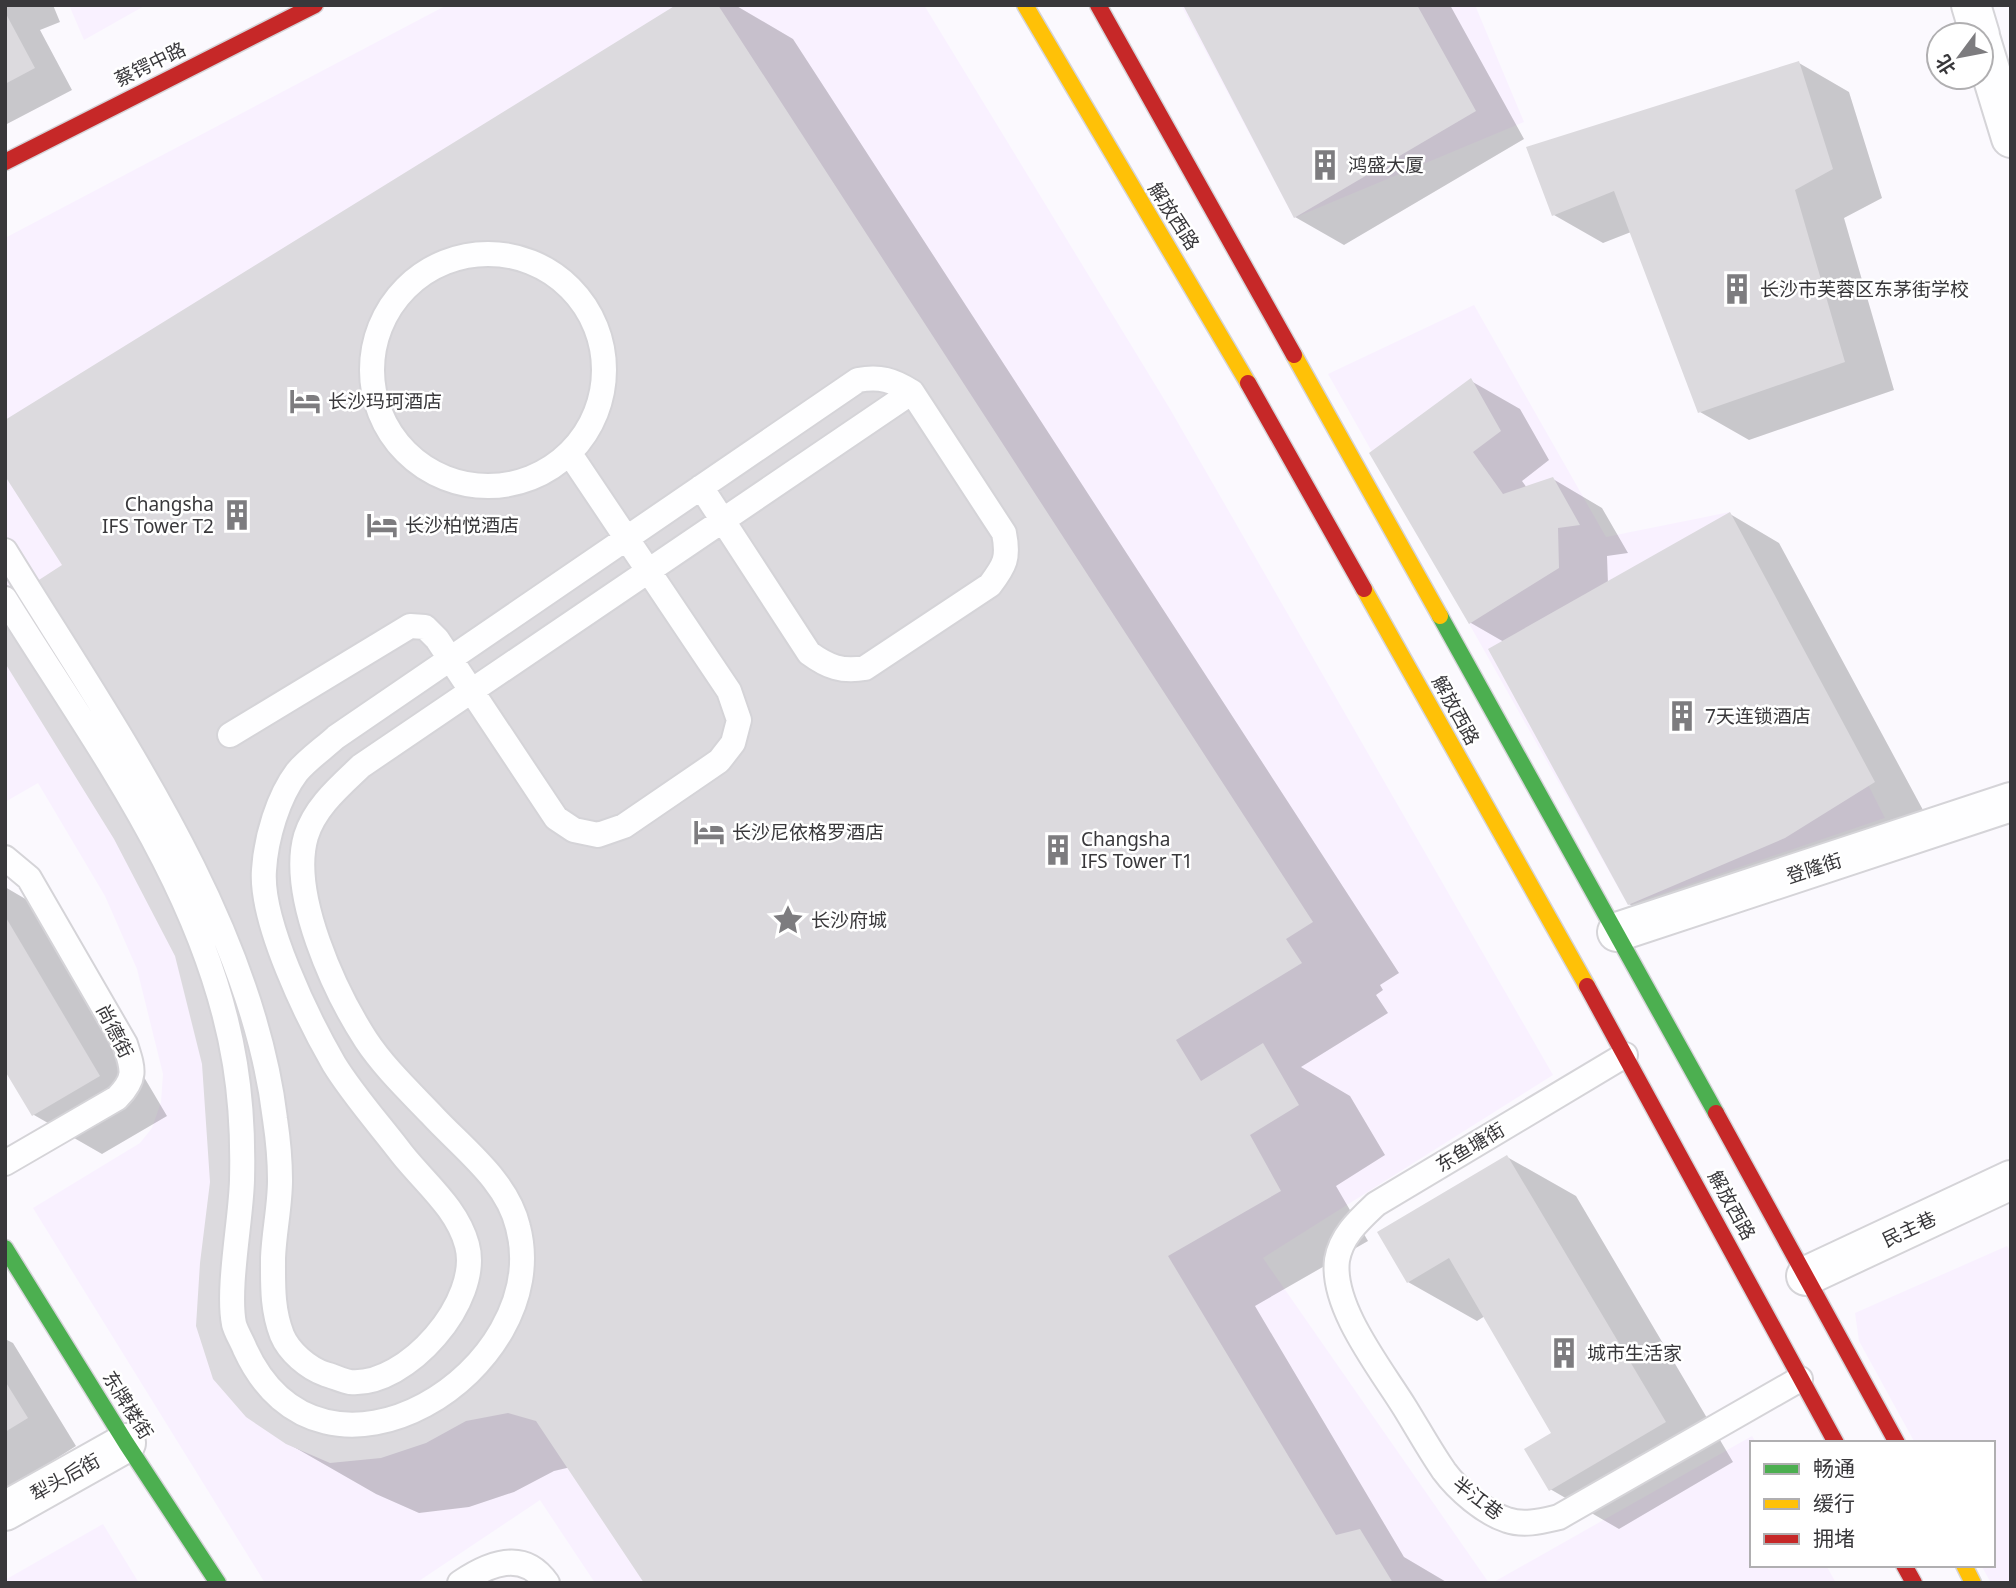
<svg xmlns="http://www.w3.org/2000/svg" width="2016" height="1588" viewBox="0 0 2016 1588" font-family="'Noto Sans','Noto Sans SC',sans-serif">
<rect width="100%" height="100%" fill="#fbf9fe"/>
<path fill="#f9f1ff" d="M 69,5 L 146,5 L 84,40 Z
M 447,5 L 924,5 L 1170,409 L 1553,1075 L 1263,1258 L 1489,1583 L 595,1583 L 540,1500 L 416,1583 L 265,1583 L 33,1208 L 140,1143 L 152,1128 L 161,1102 L 163,1074 L 137,969 L 105,896 L 38,783 L 5,802 L 5,238 Z
M 1181,5 L 1475,5 L 1524,122 L 1294,218 Z
M 1474,305 L 1606,537 L 1730,512 L 1885,818 L 1628,905 L 1328,374 Z
M 2007,1246 L 2011,1252 L 2011,1583 L 1991,1583 L 1981,1565 L 1993,1565 L 1993,1443 L 1915,1443 L 1859,1341 L 1855,1313 Z
M 1752,1436 L 1756,1443 L 1752,1443 L 1752,1565 L 1826,1565 L 1836,1583 L 1492,1583 Z
M 103,1524 L 139,1583 L 5,1583 L 5,1580 Z"/>
<path fill="#0003" d="M 5,5 L 53,5 L 60,22 L 40,30 L 72,90 L 5,125 Z
M 679,5 L 735,5 L 793,39 L 1399,973 L 1380,985 L 1383,990 L 1376,995 L 1388,1013 L 1301,1067 L 1350,1096 L 1385,1155 L 1336,1186 L 1368,1241 L 1255,1306 L 1404,1557 L 1448,1583 L 646,1583 L 571,1467 L 554,1471 L 514,1492 L 469,1507 L 419,1513 L 376,1494 L 287,1443 L 211,1182 L 203,1064 L 177,956 L 65,566 Z
M 1185,5 L 1450,5 L 1524,139 L 1344,245 L 1295,217 Z
M 1799,63 L 1849,92 L 1882,198 L 1844,218 L 1894,390 L 1749,440 L 1700,412 L 1631,232 L 1603,243 L 1554,215 Z
M 1471,381 L 1520,409 L 1549,460 L 1522,481 L 1527,488 L 1553,479 L 1602,508 L 1628,553 L 1607,556 L 1608,584 L 1730,514 L 1779,543 L 1923,810 L 1835,865 L 1679,933 L 1629,904 L 1504,642 L 1471,623 L 1371,453 Z
M 5,887 L 46,911 L 167,1116 L 102,1154 L 34,1115 L 5,1067 Z
M 1507,1157 L 1576,1196 L 1733,1462 L 1619,1529 L 1550,1489 L 1554,1433 L 1485,1316 L 1477,1321 L 1408,1282 Z
M 5,1339 L 13,1343 L 76,1446 L 32,1474 L 5,1514 Z"/>
<path fill="#dcdade" d="M 676,5 L 718,5 L 1313,922 L 1286,939 L 1302,963 L 1176,1040 L 1201,1081 L 1263,1043 L 1299,1105 L 1250,1135 L 1281,1191 L 1168,1256 L 1336,1535 L 1360,1529 L 1393,1583 L 644,1583 L 536,1421 L 508,1413 L 466,1421 L 426,1443 L 381,1458 L 330,1463 L 286,1444 L 246,1417 L 213,1379 L 196,1326 L 200,1263 L 210,1182 L 202,1064 L 175,956 L 114,839 L 5,663 L 5,602 L 62,565 L 5,476 L 5,420 Z
M 1183,5 L 1417,5 L 1476,111 L 1294,218 Z
M 5,12 L 35,68 L 5,84 Z
M 1799,61 L 1833,169 L 1795,190 L 1845,362 L 1698,413 L 1614,191 L 1552,216 L 1526,147 Z
M 1471,378 L 1501,431 L 1473,452 L 1503,494 L 1553,477 L 1580,525 L 1558,528 L 1559,568 L 1469,624 L 1369,453 Z
M 1730,512 L 1875,782 L 1785,838 L 1628,905 L 1488,649 Z
M 5,916 L 100,1076 L 32,1116 L 5,1071 Z
M 1507,1155 L 1666,1422 L 1549,1491 L 1524,1449 L 1551,1433 L 1449,1258 L 1407,1283 L 1377,1232 Z
M 5,1381 L 28,1418 L 5,1432 Z"/>
<g fill="none" stroke-linecap="round" stroke-linejoin="round">
<defs>
<path id="lane" d="M372 370a116 116 0 1 1 232 0a116 116 0 1 1-232 0Z
M 5,551 C 109,721 251,917 275,1119 C 278,1139 280,1160 280,1180 C 280,1206 274,1232 273,1258 C 273,1285 272,1309 282,1335 C 289,1352 308,1368 325,1374 C 333,1376 343,1381 350,1382 C 407,1387 482,1300 467,1245 C 457,1208 425,1183 402,1154 C 380,1125 353,1095 334,1064 C 308,1019 260,921 264,870 C 266,838 278,797 297,772 C 308,759 324,748 336,737 L 858,380 C 880,376 893,380 912,392 L 1004,533 C 1009,558 1005,565 990,585 L 865,668 C 842,672 828,667 809,653 L 701,487
M 5,599 C 95,744 207,891 235,1064 C 241,1101 243,1142 242,1180 C 241,1220 227,1288 234,1324 C 236,1332 242,1341 245,1349 C 323,1519 555,1369 518,1227 C 507,1180 462,1148 431,1114 C 409,1091 383,1066 366,1040 C 335,992 289,894 306,836 C 315,807 339,787 361,766 L 912,392
M 230,735 L 410,626 L 425,627 L 437,639 L 556,818 L 574,830 L 598,835 L 624,826 L 719,761 L 733,743 L 739,720 L 729,691 L 570,454
M 5,858 L 29,878 L 125,1044 C 133,1069 137,1078 117,1098 L 5,1163
M 1625,1055 L 1376,1204 C 1359,1220 1341,1236 1337,1260 C 1331,1307 1381,1369 1405,1408 C 1418,1429 1430,1451 1444,1471 C 1458,1490 1485,1513 1507,1520 C 1524,1526 1542,1521 1559,1517 L 1800,1379
M 460,1583 C 488,1564 523,1549 547,1583"/>
<path id="street" d="M 1971,5 L 1980,35
M 1981,40 L 2011,138
M 1617,932 L 2011,802
M 1806,1276 L 2011,1180
M 5,1511 L 126,1443"/>
<path id="fast" d="M 1440,616 L 1716,1113
M 5,1248 L 126,1443 L 218,1583"/>
<path id="slow" d="M 1025,5 L 1248,383
M 1294,355 L 1440,616
M 1364,589 L 1587,986
M 1964,1565 L 1973,1583"/>
<path id="jam" d="M 1098,5 L 1294,355
M 5,162 L 315,5
M 1248,383 L 1364,589
M 1587,986 L 1836,1443
M 1716,1113 L 1897,1443
M 1904,1565 L 1914,1583"/>
</defs>
<use href="#lane" stroke="#d5d4d8" stroke-width="28"/>
<use href="#street" stroke="#d5d4d8" stroke-width="42"/>
<use href="#fast" stroke="#d5d4d8" stroke-width="19"/>
<use href="#slow" stroke="#d5d4d8" stroke-width="19"/>
<use href="#jam" stroke="#d5d4d8" stroke-width="19"/>
<use href="#lane" stroke="#fefeff" stroke-width="24"/>
<use href="#street" stroke="#fefeff" stroke-width="38"/>
<use href="#fast" stroke="#4caf50" stroke-width="16"/>
<use href="#slow" stroke="#ffc107" stroke-width="16"/>
<use href="#jam" stroke="#c62828" stroke-width="16"/>
</g>
<defs>
<symbol id="building-bare" viewBox="-9 -9 18 18"><path d="M-4-6H4V6H1V3H-1V6H-4ZM-2.5-4.3h1.7v1.8h-1.7ZM.8-4.3h1.7v1.8H.8ZM-2.5-1h1.7V.8h-1.7ZM.8-1h1.7V.8H.8Z" fill="#7d7c7f" stroke="#fff" stroke-width="2.5" paint-order="stroke"/></symbol>
<symbol id="hotel-bare" viewBox="-9 -9 18 18"><path d="M-6-4.5h1.5V1H6V5H4.5V3h-9V5H-6ZM-4 0a1.8 1.8 0 1 1 3.6 0ZM.5 0V-2.5h3Q6-2.5 6 0Z" fill="#7d7c7f" stroke="#fff" stroke-width="2.5" paint-order="stroke"/></symbol>
<symbol id="sight-bare" viewBox="-9 -9 18 18"><path d="M0-6L1.8-2.2L6-1.7L2.9 1.2L3.7 5.4L0 3.3L-3.7 5.4L-2.9 1.2L-6-1.7L-1.8-2.2Z" fill="#7d7c7f" stroke="#fff" stroke-width="2.5" paint-order="stroke"/></symbol>
</defs>
<g fill-rule="evenodd">
<use href="#building-bare" x="1303" y="143" width="44" height="44"/>
<use href="#building-bare" x="1715" y="267" width="44" height="44"/>
<use href="#hotel-bare" x="283" y="379" width="44" height="44"/>
<use href="#building-bare" x="215" y="493" width="44" height="44"/>
<use href="#hotel-bare" x="360" y="503" width="44" height="44"/>
<use href="#building-bare" x="1660" y="694" width="44" height="44"/>
<use href="#hotel-bare" x="687" y="810" width="44" height="44"/>
<use href="#building-bare" x="1036" y="828" width="44" height="44"/>
<use href="#sight-bare" x="766" y="898" width="44" height="44"/>
<use href="#building-bare" x="1542" y="1331" width="44" height="44"/>
</g>
<g text-anchor="middle" stroke-width="5" stroke-linejoin="round" paint-order="stroke">
<g font-size="19" fill="#39383b" stroke="#fff">
<text transform="translate(150 64) rotate(-26)" y="7">蔡锷中路</text>
<text transform="translate(1174 216) rotate(57)" y="7">解放西路</text>
<text transform="translate(1456 710) rotate(61)" y="7">解放西路</text>
<text transform="translate(1814 868) rotate(-18)" y="7">登隆街</text>
<text transform="translate(115 1031) rotate(63)" y="7">尚德街</text>
<text transform="translate(1470 1147) rotate(-31)" y="7">东鱼塘街</text>
<text transform="translate(1732 1205) rotate(61)" y="7">解放西路</text>
<text transform="translate(1909 1229) rotate(-25)" y="7">民主巷</text>
<text transform="translate(128 1405) rotate(58)" y="7">东牌楼街</text>
<text transform="translate(65 1477) rotate(-29)" y="7">犁头后街</text>
<text transform="translate(1478 1498) rotate(37)" y="7">半江巷</text>
</g>
<g font-size="19" fill="#39383b" stroke="#fff" text-anchor="start">
<text x="1348" y="172">鸿盛大厦</text>
<text x="1760" y="296">长沙市芙蓉区东茅街学校</text>
<text x="328" y="408">长沙玛珂酒店</text>
<text x="214" y="511" text-anchor="end">Changsha<tspan x="214" dy="22">IFS Tower T2</tspan></text>
<text x="405" y="532">长沙柏悦酒店</text>
<text x="1705" y="723">7天连锁酒店</text>
<text x="732" y="839">长沙尼依格罗酒店</text>
<text x="1081" y="846">Changsha<tspan x="1081" dy="22">IFS Tower T1</tspan></text>
<text x="811" y="927">长沙府城</text>
<text x="1587" y="1360">城市生活家</text>
</g>
</g>
<rect width="2016" height="1588" fill="none" stroke="#39383b" stroke-width="14"/>
<rect x="1750" y="1441" width="245" height="126" fill="#ffffff" stroke="#b0afb1" stroke-width="2"/>
<rect x="1764" y="1464" width="35" height="10" fill="#4caf50" stroke="#b0afb1" stroke-width="2"/>
<text x="1813" y="1476" font-size="21" fill="#39383b">畅通</text>
<rect x="1764" y="1499" width="35" height="10" fill="#ffc107" stroke="#b0afb1" stroke-width="2"/>
<text x="1813" y="1511" font-size="21" fill="#39383b">缓行</text>
<rect x="1764" y="1534" width="35" height="10" fill="#c62828" stroke="#b0afb1" stroke-width="2"/>
<text x="1813" y="1546" font-size="21" fill="#39383b">拥堵</text>
<g transform="translate(1960 56) rotate(238)"><circle r="33" fill="#ffffff" stroke="#b0afb1" stroke-width="2"/>
<path d="M0-5L12 26L0 18L-12 26Z" fill="#7d7c7f"/>
<text y="-10" font-size="19" font-weight="bold" text-anchor="middle" fill="#39383b">北</text>
</g>
</svg>
